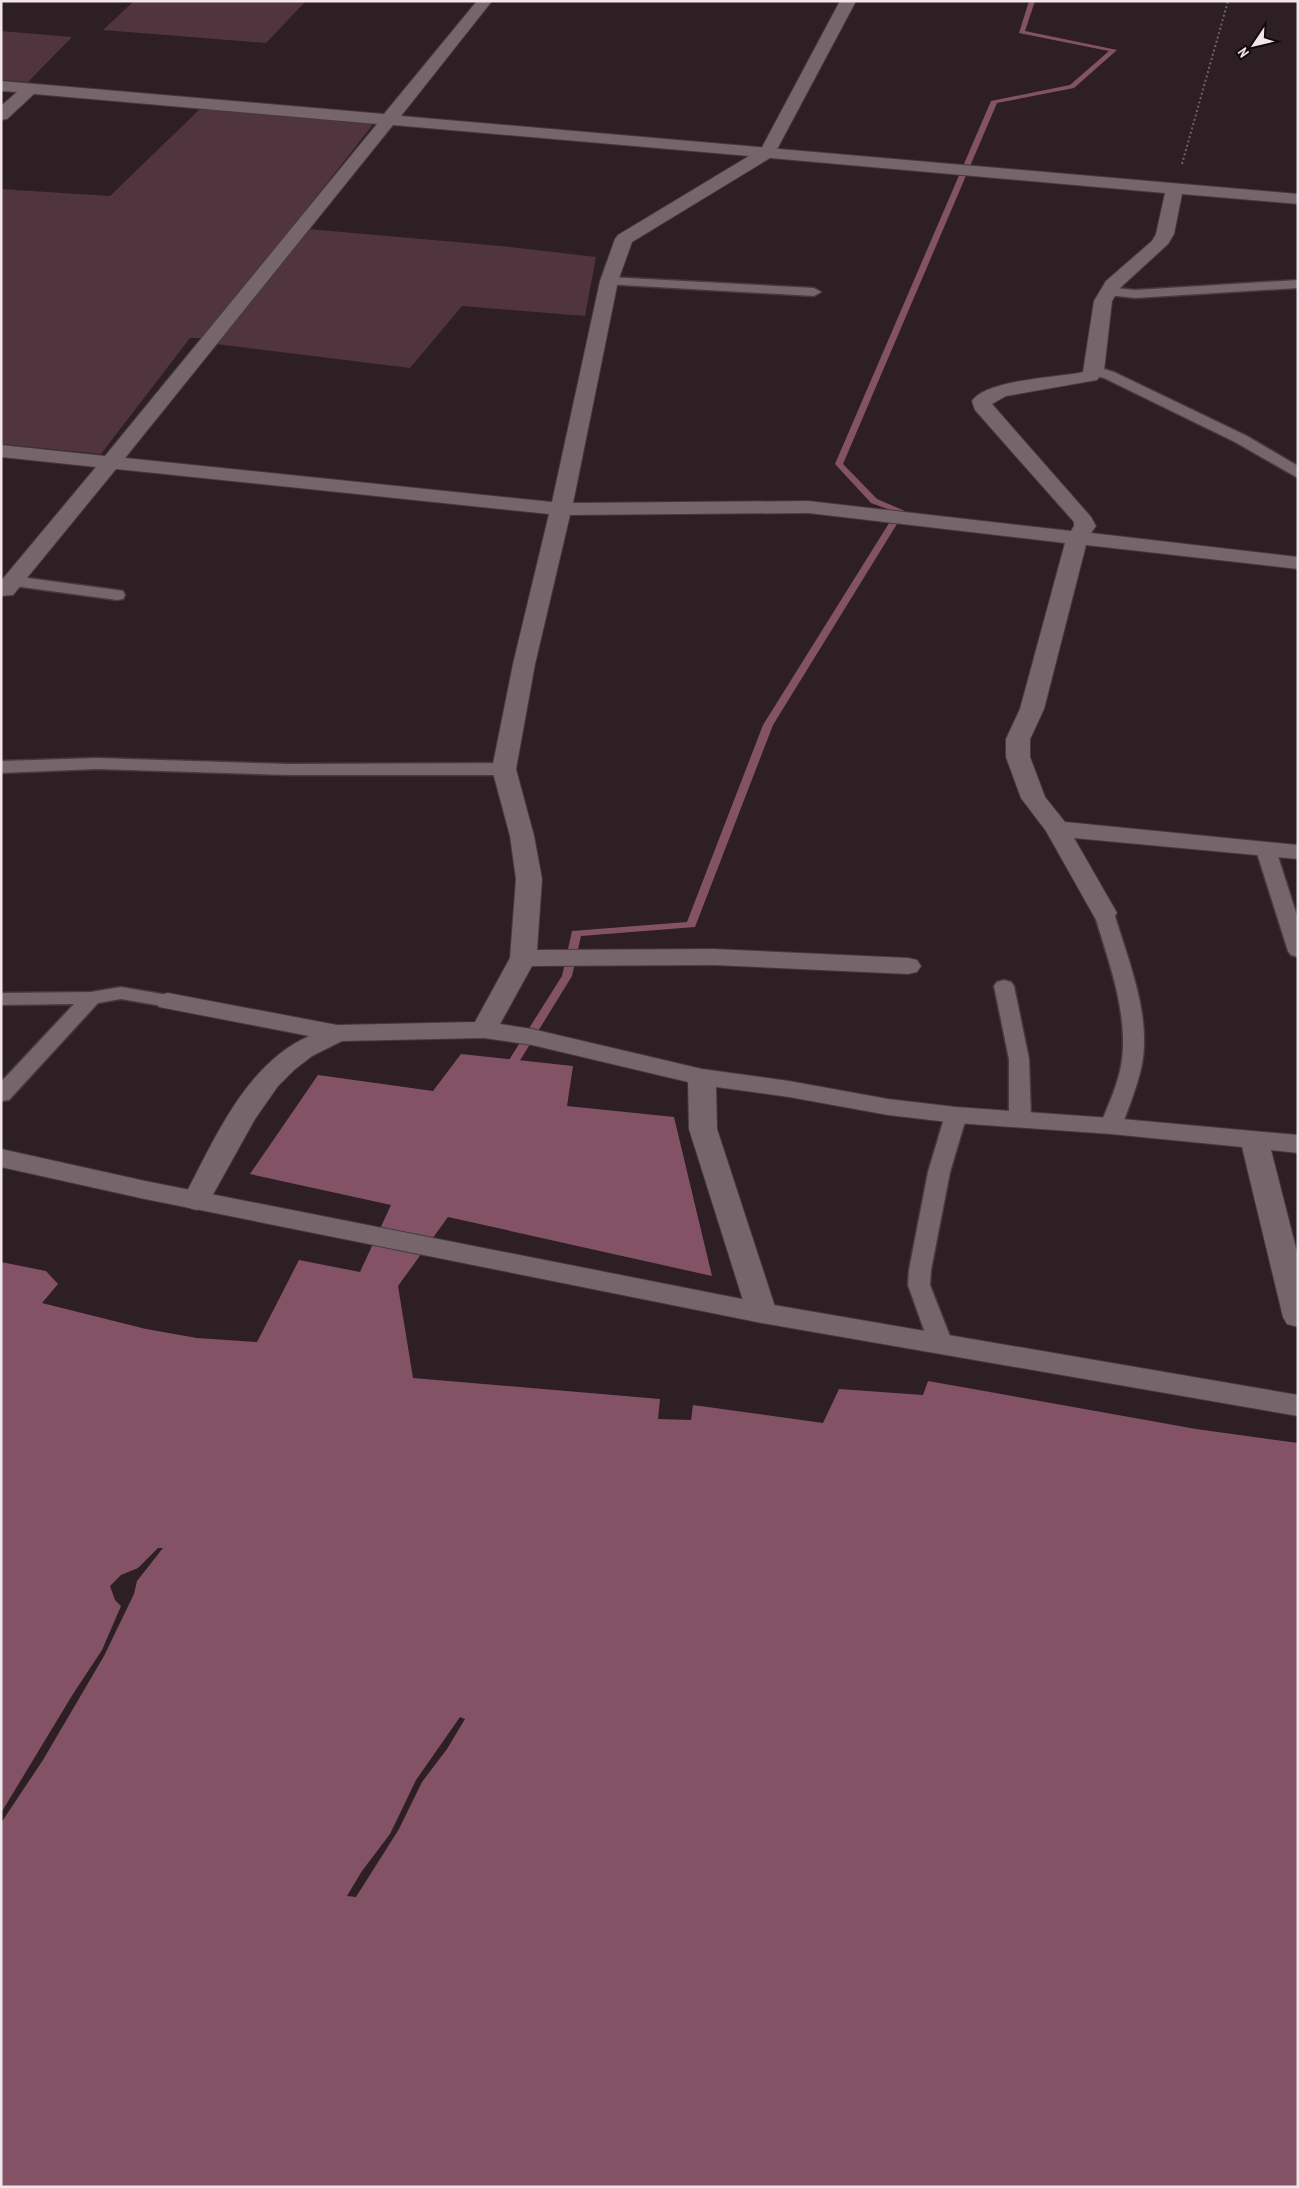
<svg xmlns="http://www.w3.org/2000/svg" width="1299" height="2188" viewBox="0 0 1299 2188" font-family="'PT Sans Narrow',sans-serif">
<rect width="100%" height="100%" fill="#2e1f24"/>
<path fill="#50343e" d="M 134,1 L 306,1 L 266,43 L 103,30 Z
M 1,31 L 72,37 L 28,82 L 1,80 Z
M 201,108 L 374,123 L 206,338 L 190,338 L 101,454 L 1,444 L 1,189 L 110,196 Z
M 308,229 L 501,246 L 596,257 L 585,316 L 462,306 L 410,368 L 216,344 Z"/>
<path fill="#835365" d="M 461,1054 L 573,1066 L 567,1106 L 674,1117 L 712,1276 L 448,1217 L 398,1286 L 413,1378 L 660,1399 L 658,1419 L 691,1420 L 693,1405 L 823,1423 L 839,1389 L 923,1395 L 928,1381 L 1196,1429 L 1298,1443 L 1298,2187 L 1,2187 L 1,1823 L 43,1760 L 104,1656 L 134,1594 L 137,1581 L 163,1548 L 158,1548 L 138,1568 L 121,1575 L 110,1586 L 115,1600 L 121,1606 L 102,1650 L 73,1694 L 1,1813 L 1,1262 L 46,1271 L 58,1284 L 42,1303 L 146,1329 L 197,1338 L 257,1342 L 299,1260 L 360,1272 L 391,1205 L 250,1174 L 318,1075 L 433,1091 Z"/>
<path fill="#2e1f24" d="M 460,1717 L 465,1719 L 447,1749 L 422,1782 L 399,1829 L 356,1897 L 347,1896 L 362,1871 L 390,1834 L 416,1780 Z"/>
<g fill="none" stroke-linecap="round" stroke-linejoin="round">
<path fill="#835365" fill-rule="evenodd" d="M 1029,1 L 1035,1 L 1025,31 L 1117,50 L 1074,88 L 997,103 L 843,464 L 877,499 L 905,511 L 773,725 L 695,927 L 581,936 L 572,976 L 519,1062 L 511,1062 L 509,1060 L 562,976 L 572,931 L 687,922 L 763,725 L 896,512 L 871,503 L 835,464 L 991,101 L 1070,85 L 1109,51 L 1019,33 Z"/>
<defs>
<path id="service" d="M 609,277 L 814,288 L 821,292 L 814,296 L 604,284 L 602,281 L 604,278 Z
M 1298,280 L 1298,288 L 1135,298 L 1108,295 L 1101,291 L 1108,287 L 1135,290 Z
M 1094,366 L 1114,372 L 1247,436 L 1298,466 L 1298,478 L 1235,442 L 1104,378 L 1089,374 L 1086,371 L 1089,368 Z
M 13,576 L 117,590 L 123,591 L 125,595 L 123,599 L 117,600 L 7,585 L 5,581 L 7,577 Z
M 97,758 L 289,764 L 504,763 L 511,765 L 513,769 L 511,773 L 504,775 L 289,775 L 97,769 L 1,773 L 1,761 Z
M 1266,844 L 1273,846 L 1276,850 L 1298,919 L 1298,957 L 1291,955 L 1288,951 L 1256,850 L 1259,846 Z
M 1104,907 L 1111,909 L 1114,913 C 1128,960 1151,1014 1142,1064 C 1138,1085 1129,1106 1122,1126 L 1119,1131 L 1111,1133 L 1103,1131 L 1100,1126 C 1108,1105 1119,1083 1122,1060 C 1128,1011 1108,960 1094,913 L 1097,909 Z
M 1004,980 L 1011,982 L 1014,986 L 1029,1059 L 1031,1119 L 1028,1124 L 1020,1126 L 1012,1124 L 1009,1119 L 1009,1059 L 994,986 L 997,982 Z
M 121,987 L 168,995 L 175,997 L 178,1001 L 175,1005 L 168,1007 L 121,999 L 98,1003 L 9,1100 L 1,1101 L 1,1082 L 74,1004 L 1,1005 L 1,993 L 91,992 Z
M 956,1108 L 964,1110 L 967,1115 L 950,1172 L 931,1270 L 930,1285 L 953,1344 L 949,1349 L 941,1352 L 933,1349 L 929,1344 L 908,1285 L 909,1270 L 928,1172 L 945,1115 L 948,1110 Z"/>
<path id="minor" d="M 477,1 L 492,1 L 401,116 L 1298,194 L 1298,204 L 1182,194 L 1174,234 L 1168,244 L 1120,288 L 1112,301 L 1104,371 L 1097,380 L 1006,396 L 992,404 L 1091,517 L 1096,526 L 1091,533 L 1298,557 L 1298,569 L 1086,545 L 1044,709 L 1030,739 L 1030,757 L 1045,797 L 1065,822 L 1298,845 L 1298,859 L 1074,838 L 1117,913 L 1113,918 L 1104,921 L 1095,918 L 1046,831 L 1021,798 L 1006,757 L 1006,739 L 1020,709 L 1065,543 L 808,513 L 570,515 L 535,664 L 516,769 L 534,836 L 542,879 L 537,950 L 713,949 L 908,958 L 917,960 L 921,966 L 917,972 L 908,974 L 713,965 L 532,966 L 500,1024 L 532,1029 L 702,1069 L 789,1081 L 888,1099 L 956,1107 L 1111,1118 L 1298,1135 L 1298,1153 L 1271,1150 L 1298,1256 L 1298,1327 L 1287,1324 L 1283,1317 L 1242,1147 L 1111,1134 L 956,1123 L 888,1115 L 789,1097 L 716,1087 L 717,1129 L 777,1313 L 773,1320 L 762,1323 L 751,1320 L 747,1313 L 689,1129 L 688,1082 L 532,1045 L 484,1038 L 342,1041 L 312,1056 L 294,1070 L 278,1086 L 255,1119 L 206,1207 L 196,1210 L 186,1207 L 182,1201 C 213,1143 244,1065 309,1036 L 159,1007 L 155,1001 L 159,995 L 168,993 L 337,1025 L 475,1022 L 510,958 L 516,879 L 510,836 L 492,769 L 513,664 L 549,514 L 116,469 L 13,595 L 1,596 L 1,581 L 96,467 L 1,457 L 1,445 L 105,456 L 377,124 L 34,94 L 7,119 L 1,120 L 1,106 L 17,92 L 1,91 L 1,81 L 384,114 ZM 393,125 L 749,156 L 618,235 L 615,239 L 600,281 L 552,502 L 125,458 ZM 770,158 L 1165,193 L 1156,234 L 1152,241 L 1106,281 L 1094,301 L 1083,372 C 1057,378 987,379 972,401 L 975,410 L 1074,522 L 1074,526 L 1071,531 L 808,501 L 573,503 L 618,281 L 632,242 Z"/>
<path id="tertiary" d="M 840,1 L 856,1 L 775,153 L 773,157 L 761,157 L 759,153 Z
M 1,1149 L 145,1181 L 762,1303 L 1298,1395 L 1298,1416 L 762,1323 L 145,1199 L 1,1167 Z"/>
</defs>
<use href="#service" stroke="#453a3e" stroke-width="3"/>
<use href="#minor" stroke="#453a3e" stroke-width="2"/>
<use href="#tertiary" stroke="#453a3e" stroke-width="2"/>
<path stroke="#6f6166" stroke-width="2" stroke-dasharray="2 2.5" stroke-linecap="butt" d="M 1182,164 L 1228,1"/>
<use href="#service" fill="#76656b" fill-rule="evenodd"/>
<use href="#minor" fill="#76656b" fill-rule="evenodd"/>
<use href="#tertiary" fill="#76656b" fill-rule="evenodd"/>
</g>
<rect width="1299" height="2188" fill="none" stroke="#f1e6ea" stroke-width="5"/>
<g transform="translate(1254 45) rotate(235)" stroke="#120b0d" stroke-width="4" paint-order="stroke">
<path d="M0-4L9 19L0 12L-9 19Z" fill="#f1e6ea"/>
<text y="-8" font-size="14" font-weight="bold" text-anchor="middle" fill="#f1e6ea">N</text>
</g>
</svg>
